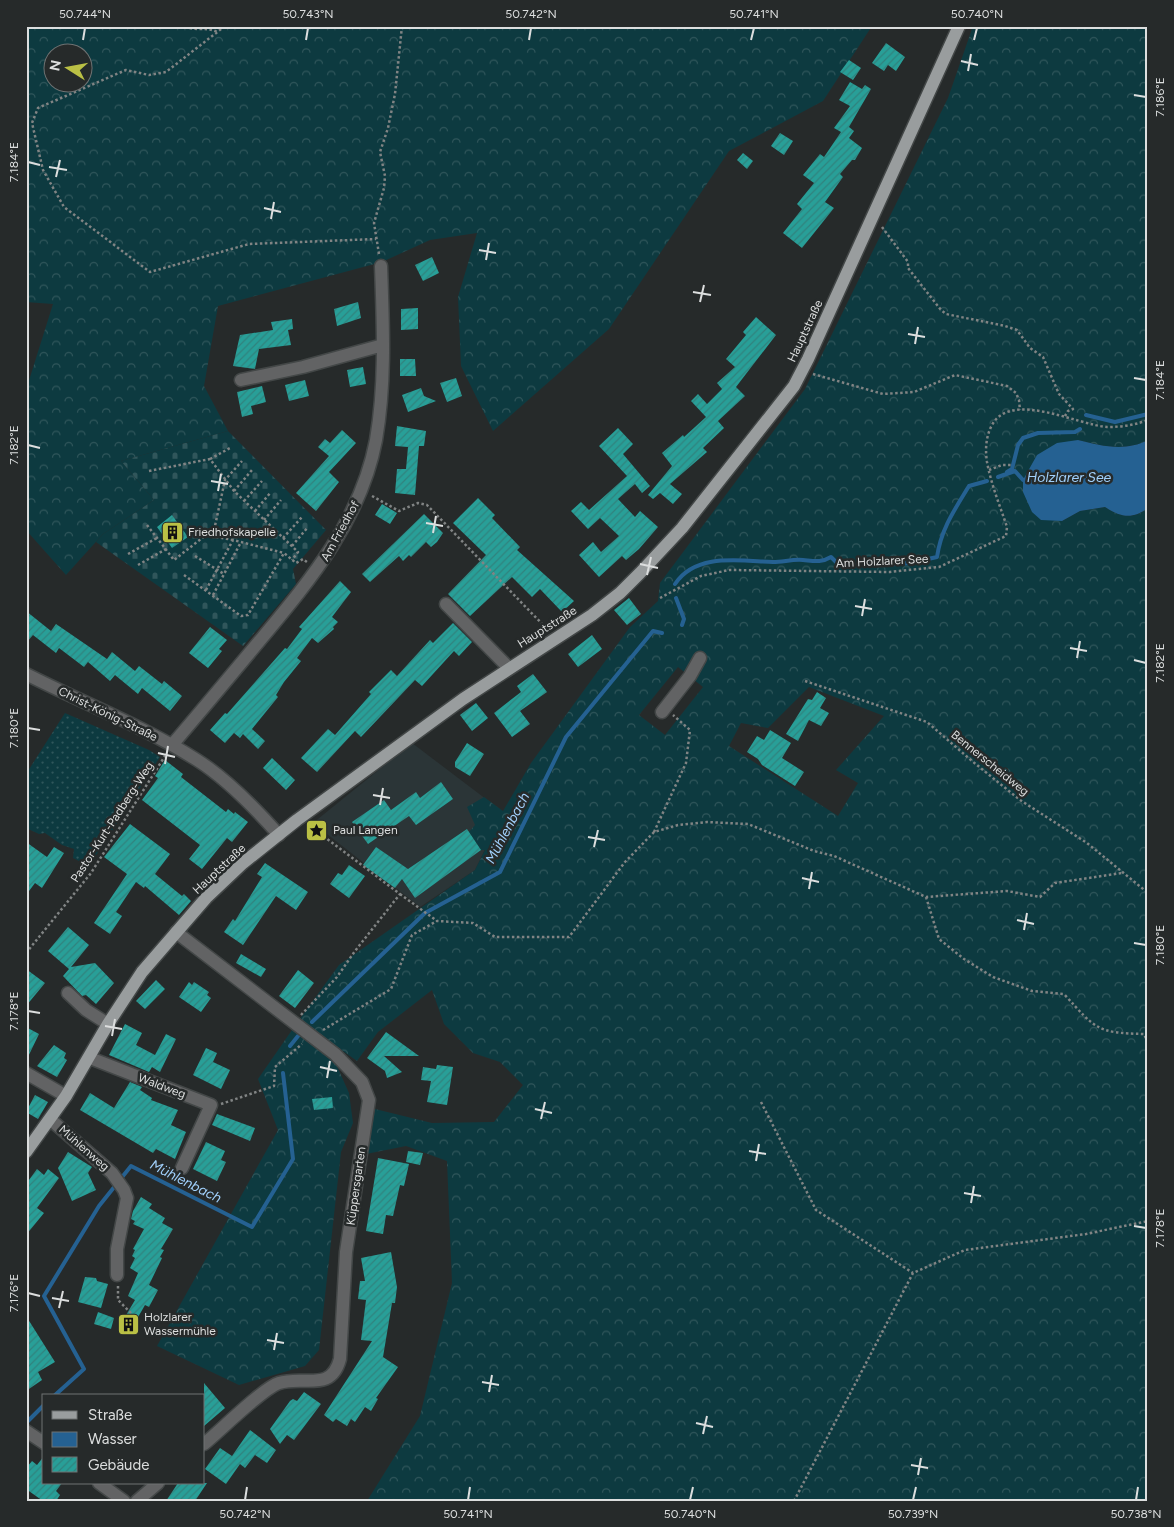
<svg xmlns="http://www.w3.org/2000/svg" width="1174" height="1527" viewBox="0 0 1174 1527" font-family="Figtree,sans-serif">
<defs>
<pattern id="grass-dots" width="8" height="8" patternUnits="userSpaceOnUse" patternTransform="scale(1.25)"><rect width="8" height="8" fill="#0d3a40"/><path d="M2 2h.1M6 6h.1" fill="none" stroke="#30565b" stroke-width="1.8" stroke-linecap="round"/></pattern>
<pattern id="forest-crowns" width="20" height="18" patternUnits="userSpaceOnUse" patternTransform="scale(1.25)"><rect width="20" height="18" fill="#0d3a40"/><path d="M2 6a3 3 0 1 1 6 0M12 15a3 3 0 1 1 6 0" fill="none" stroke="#30565b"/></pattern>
<pattern id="cemetery-stones" width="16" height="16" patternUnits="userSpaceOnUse" patternTransform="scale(1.25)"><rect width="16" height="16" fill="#0d3a40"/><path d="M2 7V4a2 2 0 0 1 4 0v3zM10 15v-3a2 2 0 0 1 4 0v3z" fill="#30565b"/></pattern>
<pattern id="building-hatch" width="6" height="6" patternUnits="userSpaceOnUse" patternTransform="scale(1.25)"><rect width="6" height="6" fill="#289f98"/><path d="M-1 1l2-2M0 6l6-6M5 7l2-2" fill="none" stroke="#30837e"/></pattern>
</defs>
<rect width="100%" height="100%" fill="#262a2a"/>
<path fill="#2b3537" d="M 412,743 L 503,812 L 475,870 L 420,907 L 313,823 Z"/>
<path fill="url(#grass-dots)" d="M 65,713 L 149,750 L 160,757 L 89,866 L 73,858 L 74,849 L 62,845 L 45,833 L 39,834 L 26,828 L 26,774 Z"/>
<path fill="url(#forest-crowns)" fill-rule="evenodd" d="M 26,26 L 872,26 L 823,101 L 729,151 L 609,329 L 493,431 L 461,366 L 458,297 L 477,233 L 430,240 L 382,262 L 218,306 L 204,386 L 228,431 L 121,461 L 154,500 L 103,534 L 66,575 L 26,530 L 26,390 L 53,304 L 26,302 ZM 52,52 L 82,52 L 82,82 L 52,82 Z
M 973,26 L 1148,26 L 1148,440 C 1125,452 1102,446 1078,440 L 1062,521 L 1080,511 L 1105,507 C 1120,517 1133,520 1148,508 L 1148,1501 L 367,1501 L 420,1416 L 452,1283 L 447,1161 L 406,1146 L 366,1154 L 375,1109 L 432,1123 L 494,1122 L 523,1085 L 500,1062 L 473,1053 L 444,1024 L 432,990 L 378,1032 L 357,1061 L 299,1020 L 339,965 L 475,870 L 485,850 L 481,850 L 469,832 L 475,825 L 467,807 L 484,797 L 503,811 L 531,763 L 630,627 L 658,601 L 660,583 L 805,389 L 948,98 ZM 678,667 L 703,687 L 665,735 L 639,715 ZM 809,687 L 884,716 L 836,770 L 858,783 L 838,816 L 729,746 L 741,723 L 768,728 Z
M 292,1030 L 336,1064 L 349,1093 L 353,1123 L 341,1152 L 319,1350 L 305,1366 L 239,1385 L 157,1346 L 278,1130 L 258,1079 Z"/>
<path fill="url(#cemetery-stones)" d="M 228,431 L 326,530 L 293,569 L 296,584 L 243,646 L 96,542 L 103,534 L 154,500 L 121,461 Z"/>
<path fill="#256192" d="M 1078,440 C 1102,446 1125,452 1148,440 L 1148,508 C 1132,520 1120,517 1105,507 L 1080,511 L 1062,521 L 1041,520 L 1032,512 L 1023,492 L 1023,480 L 1037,455 L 1057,443 Z"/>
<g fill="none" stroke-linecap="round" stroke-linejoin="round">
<path stroke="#256192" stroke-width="4" d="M 1086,415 L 1115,422 L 1148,414
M 1007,472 L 1012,469 L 1018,445 L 1023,438 L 1038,433 L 1075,432 L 1080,429
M 998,477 L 1015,471 L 1023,480 L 1027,480
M 675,584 C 696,552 741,561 773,562 C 783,562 793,559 803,560 C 814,561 821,563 831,557 L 837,563 L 846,563 L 851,566 L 872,562 L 883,565 L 910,563 L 937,557 C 941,529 955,509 969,486 L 987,481
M 676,598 L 684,619 L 682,625
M 312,1022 L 425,913 L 500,872 L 566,737 L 653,631 L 662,633
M 290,1046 L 298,1036
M 54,1396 L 84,1369 L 44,1296 L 99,1206 L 131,1166 L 252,1227 L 293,1159 L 283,1073
M 26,1423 L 44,1405"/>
</g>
<path fill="url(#building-hatch)" d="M 886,43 L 905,57 L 896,71 L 888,65 L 884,71 L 872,63 Z
M 849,60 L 861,68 L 853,80 L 840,72 Z
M 850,82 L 862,89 L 865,85 L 871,89 L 849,127 L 854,131 L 849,138 L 862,148 L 855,160 L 852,160 L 840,174 L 843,177 L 825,202 L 834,208 L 802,248 L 783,233 L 802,209 L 797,204 L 814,183 L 803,175 L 820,154 L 824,157 L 841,132 L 834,128 L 850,106 L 839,100 Z
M 780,133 L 793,141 L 784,155 L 771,146 Z
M 743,153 L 753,161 L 747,169 L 737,160 Z
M 432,257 L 439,273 L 423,281 L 415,265 Z
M 358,302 L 361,318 L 337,326 L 334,309 Z
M 418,308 L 418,329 L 401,330 L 401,309 Z
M 756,317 L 776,335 L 736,387 L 745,396 L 718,421 L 724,428 L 703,448 L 707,452 L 670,484 L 682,494 L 673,504 L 660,493 L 653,499 L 648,495 L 672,466 L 662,453 L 683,435 L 684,437 L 706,417 L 691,401 L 698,394 L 707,404 L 722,389 L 717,383 L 735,367 L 726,359 L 746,335 L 743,332 Z
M 292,319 L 293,329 L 288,330 L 291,345 L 259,349 L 255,369 L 233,366 L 240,335 L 273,330 L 271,322 Z
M 400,359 L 415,359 L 416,376 L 400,376 Z
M 363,367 L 366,384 L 350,387 L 347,370 Z
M 456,378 L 462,396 L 447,402 L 440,383 Z
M 305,380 L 309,396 L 289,401 L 285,385 Z
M 262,386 L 266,402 L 251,406 L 253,414 L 242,417 L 237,392 Z
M 421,388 L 424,396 L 436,401 L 408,412 L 402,395 Z
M 397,426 L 426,431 L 424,446 L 419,446 L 415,495 L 395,493 L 397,469 L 406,469 L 408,447 L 395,446 Z
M 618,428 L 633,444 L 623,454 L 650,486 L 642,493 L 635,484 L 618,499 L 635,517 L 640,511 L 658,527 L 639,549 L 626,560 L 622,556 L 599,577 L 579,555 L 593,542 L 601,552 L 619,536 L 600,518 L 588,529 L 571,511 L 581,502 L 589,510 L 627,476 L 599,446 Z
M 342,430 L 356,443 L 329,472 L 339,482 L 316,511 L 296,493 L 329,456 L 318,447 L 325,439 L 330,443 Z
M 478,498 L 495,515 L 492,518 L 520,547 L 517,550 L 574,601 L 562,612 L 540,589 L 532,597 L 512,577 L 470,616 L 448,594 L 486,555 L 453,523 Z
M 382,504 L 397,513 L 390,524 L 375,515 Z
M 424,514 L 443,533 L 437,542 L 431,547 L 426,542 L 411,557 L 409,555 L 403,561 L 399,556 L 370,582 L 362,574 Z
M 172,515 L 188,537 L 172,548 L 157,527 Z
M 340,581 L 351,592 L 332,617 L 338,622 L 333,627 L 334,629 L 318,643 L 312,638 L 297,658 L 301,661 L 284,682 L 276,695 L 278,697 L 252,729 L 265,741 L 258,749 L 243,734 L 240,738 L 234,733 L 225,743 L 210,730 L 225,713 L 227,714 L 285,648 L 287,649 L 302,629 L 299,627 Z
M 629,598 L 641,614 L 627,625 L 614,610 Z
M 26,611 L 51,631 L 56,624 L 107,659 L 112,652 L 135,671 L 139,666 L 162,684 L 164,681 L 182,696 L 170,711 L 142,688 L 138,694 L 115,675 L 110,681 L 88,662 L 84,667 L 59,648 L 56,653 L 33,635 L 26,643 Z
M 453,623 L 472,642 L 459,656 L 454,651 L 422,686 L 415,680 L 361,737 L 355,731 L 317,772 L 301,758 L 328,729 L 335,735 L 371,694 L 369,692 L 391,670 L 397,676 L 430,640 L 433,643 Z
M 210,627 L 227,640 L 219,649 L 222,651 L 208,668 L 189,653 Z
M 592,635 L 602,649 L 578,667 L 568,654 Z
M 533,674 L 547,692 L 520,711 L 530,724 L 512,737 L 494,713 L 521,692 L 517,686 Z
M 817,692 L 826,698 L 820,708 L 829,713 L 821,726 L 809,720 L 798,741 L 786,734 L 808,699 L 812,700 Z
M 476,703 L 488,718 L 472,731 L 460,715 Z
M 770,730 L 791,743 L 782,758 L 804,772 L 795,786 L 762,765 L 758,759 L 747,752 L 757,736 L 764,740 Z
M 467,743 L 484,754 L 470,776 L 455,767 L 455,762 Z
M 272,758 L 295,780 L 286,790 L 263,768 Z
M 165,760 L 183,774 L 181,777 L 226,812 L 228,809 L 234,814 L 235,812 L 248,822 L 232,842 L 227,838 L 202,869 L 189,859 L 200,845 L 142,800 L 158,778 L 155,776 Z
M 441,782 L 453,799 L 416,825 L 409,816 L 368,844 L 352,822 L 384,800 L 391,810 L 416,792 L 420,798 Z
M 130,824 L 170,854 L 155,874 L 182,896 L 184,894 L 191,901 L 179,915 L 145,886 L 144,888 L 136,882 L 116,912 L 122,916 L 110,934 L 94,923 L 127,874 L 104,857 Z
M 467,829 L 481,850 L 415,898 L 402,879 L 395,888 L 363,865 L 376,847 L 408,869 Z
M 26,842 L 47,857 L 54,847 L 64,853 L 42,888 L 35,883 L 26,895 Z
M 265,863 L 308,892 L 296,910 L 276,896 L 243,945 L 224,932 L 233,919 L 235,921 L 262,877 L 257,874 Z
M 349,865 L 365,876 L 349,898 L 330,884 L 338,873 L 342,875 Z
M 68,927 L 89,945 L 71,967 L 95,963 L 114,983 L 96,1004 L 86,995 L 82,996 L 63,976 L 69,969 L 48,951 Z
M 241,954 L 266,969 L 261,977 L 236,963 Z
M 26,969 L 45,983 L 26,1006 Z
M 298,970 L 314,983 L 295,1008 L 279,996 Z
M 156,980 L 165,989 L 145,1009 L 136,1001 Z
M 189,982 L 192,985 L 194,982 L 209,992 L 207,995 L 211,998 L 201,1012 L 179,997 Z
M 125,1024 L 142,1033 L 136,1045 L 155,1055 L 166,1034 L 176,1039 L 160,1072 L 152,1067 L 149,1072 L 109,1055 Z
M 26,1027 L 39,1034 L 26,1061 Z
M 386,1032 L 419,1056 L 384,1056 L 402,1072 L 387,1078 L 385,1071 L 367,1058 Z
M 54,1045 L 66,1053 L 64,1058 L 67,1060 L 57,1077 L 37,1066 Z
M 206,1048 L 217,1053 L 213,1062 L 230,1070 L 221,1089 L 193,1075 Z
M 437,1065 L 453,1067 L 447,1105 L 427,1102 L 431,1081 L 421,1080 L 423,1067 L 436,1069 Z
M 130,1082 L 142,1087 L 140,1090 L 152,1098 L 151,1100 L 178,1110 L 171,1125 L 186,1132 L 175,1159 L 156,1149 L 153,1153 L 80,1110 L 90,1093 L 114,1108 Z
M 35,1095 L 48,1102 L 38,1119 L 26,1112 Z
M 332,1097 L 333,1108 L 314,1110 L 312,1099 Z
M 217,1114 L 255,1128 L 250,1141 L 212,1125 Z
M 206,1142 L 225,1151 L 221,1160 L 226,1162 L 217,1181 L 193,1169 Z
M 408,1151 L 423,1153 L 420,1165 L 406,1162 Z
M 68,1152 L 92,1167 L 88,1173 L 96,1190 L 72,1201 L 58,1168 Z
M 378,1158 L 409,1164 L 404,1186 L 400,1185 L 393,1216 L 386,1215 L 383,1234 L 366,1231 Z
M 37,1169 L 44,1175 L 48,1169 L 59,1178 L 37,1208 L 44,1213 L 26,1235 L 26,1184 Z
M 141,1197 L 152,1204 L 149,1208 L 165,1218 L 162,1223 L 173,1229 L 161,1249 L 164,1250 L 160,1257 L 162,1258 L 149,1285 L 158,1290 L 149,1307 L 145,1305 L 129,1333 L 119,1327 L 135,1300 L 128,1296 L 138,1273 L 130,1268 L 135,1258 L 132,1256 L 135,1250 L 133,1249 L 144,1229 L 133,1224 L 135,1221 L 131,1219 L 133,1211 Z
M 391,1252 L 397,1287 L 395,1303 L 392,1303 L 383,1357 L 398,1367 L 376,1398 L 378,1399 L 371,1411 L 365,1407 L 355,1422 L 351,1419 L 347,1426 L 336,1419 L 333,1422 L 324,1415 L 372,1341 L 361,1340 L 366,1300 L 358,1299 L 360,1281 L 365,1281 L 361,1258 Z
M 85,1277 L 96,1278 L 97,1281 L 108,1284 L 101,1308 L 78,1302 Z
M 98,1312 L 114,1318 L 111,1329 L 94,1324 Z
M 26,1316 L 55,1362 L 38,1372 L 42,1380 L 26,1391 Z
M 204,1383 L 225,1408 L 204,1426 Z
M 304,1392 L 321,1404 L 294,1440 L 287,1435 L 280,1444 L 270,1429 L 290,1401 L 293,1399 L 297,1401 Z
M 250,1430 L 276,1450 L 267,1463 L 255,1455 L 245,1468 L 240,1464 L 226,1484 L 205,1469 L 220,1448 L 232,1456 Z
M 44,1456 L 44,1483 L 62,1483 L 56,1491 L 60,1495 L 56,1501 L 43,1501 L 26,1489 L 26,1468 L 32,1461 L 37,1465 Z
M 178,1483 L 207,1483 L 195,1501 L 166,1501 Z"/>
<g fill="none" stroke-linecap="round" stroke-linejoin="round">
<defs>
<path id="minor" d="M 241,380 L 303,367 L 383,345
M 446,604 L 509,668
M 26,674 C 83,703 143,726 197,760 C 227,779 255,808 279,835
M 662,712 L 690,676 L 700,658
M 172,745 C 202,710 232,674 262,638 C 312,578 361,519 376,440 C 386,382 383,324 381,266
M 176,932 L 335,1054 L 362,1082 L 369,1100 L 346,1252 L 340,1359 C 331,1393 304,1375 279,1383 C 263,1388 220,1431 204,1444
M 68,993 L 86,1010 L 108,1024
M 90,1058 L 211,1105 L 182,1168
M 26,1073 L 66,1096
M 51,1120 L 112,1173 L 124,1190 L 127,1198 L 117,1249 L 117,1275
M 26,1431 L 44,1443
M 99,1483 L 124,1501
M 137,1501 L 158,1483"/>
<path id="major" d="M 26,1152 L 66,1096 L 108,1024 L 142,972 L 206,898 L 243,863 L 297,820 L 463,699 L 592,615 L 620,593 L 640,573 L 682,528 L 794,386 L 808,359 L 959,26"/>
</defs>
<use href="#minor" stroke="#434747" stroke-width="15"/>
<use href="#major" stroke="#434747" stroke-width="15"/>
<path stroke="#818484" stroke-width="2.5" stroke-dasharray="2.5 2.5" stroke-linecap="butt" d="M 185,26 C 195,32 207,26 217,32
M 225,26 L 166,72 L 149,75 L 126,70 L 38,108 L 32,123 L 43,170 L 64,207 L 150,272 L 249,244 L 376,239
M 882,227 L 908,262 L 908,268 L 941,310 L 946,314 L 1005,326 L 1017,330 L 1030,348 L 1043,357 L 1059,394 L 1073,409 L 1068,411 L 1065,416
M 379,254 L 374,223 L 384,188 L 385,176 L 380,152 L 388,128 L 395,94 L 402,26
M 813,374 L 883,394 L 914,392 L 955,375 L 1007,386 L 1016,393 L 1019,400 L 1020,410
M 210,459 L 230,448
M 989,470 L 1002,465 L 1012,465
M 149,471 L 210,459 L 234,491 L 298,552 L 292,560
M 234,491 L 252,470
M 372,496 L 399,511 L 418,503 L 427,505 L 548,630
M 244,501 L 262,481
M 255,511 L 271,492
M 264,520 L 281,500
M 147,525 L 174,560 L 206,535 L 233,540
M 213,535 L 225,480 L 242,461
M 283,538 L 302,517
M 292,546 L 308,527
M 128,554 L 157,538
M 195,556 L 224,574
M 138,565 L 166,549
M 184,575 L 241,616 L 248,615 L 284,553 L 296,563 L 303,559 L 307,562
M 206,590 L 233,540 L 284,553
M 213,595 L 241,542
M 660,598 L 701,576 L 729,570 L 890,572 L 939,567 L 1006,536 L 1007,527 C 1000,506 991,484 987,462 C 985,449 986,436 992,425 C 1011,390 1078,425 1107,427 C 1122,427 1135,425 1148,420
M 805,681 L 927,722 L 972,761 L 1020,800 L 1087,843 L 1148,893
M 654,832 L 686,763 L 690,730 L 673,715
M 400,894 L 437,921
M 926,897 L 939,939 L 964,959 L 993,977 L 1032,991 L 1064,994 C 1096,1029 1096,1033 1144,1034 L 1148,1043
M 26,953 L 91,873 L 165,756
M 301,1015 L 337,977 L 355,951 L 400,894 L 310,826
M 323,1030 L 391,989 L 412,935 L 437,921 L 473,923 L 495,937 L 569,937 L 625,862 L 654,832 L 678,825 L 707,822 L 748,824 L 814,851 L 834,856 L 926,897 L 1007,891 L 1040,897 L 1055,883 L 1122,873
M 761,1102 L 816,1210 L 913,1273
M 221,1104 L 274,1086 L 275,1067 L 302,1044
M 118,1286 L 118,1300 L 135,1317
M 794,1501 L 913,1273 L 965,1250 L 1086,1234 L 1148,1221"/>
<use href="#minor" stroke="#626364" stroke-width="12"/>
<use href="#major" stroke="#999d9e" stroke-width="12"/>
</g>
<path fill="none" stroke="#dcdede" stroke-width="2" d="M 83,40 L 85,28M 306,40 L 308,28M 529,40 L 531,28M 751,40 L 754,28M 974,40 L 977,28M 961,61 L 978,65M 968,71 L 971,54M 1134,95 L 1146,97M 28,162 L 40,165M 49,167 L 67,170M 56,177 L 60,160M 264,208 L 281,212M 271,219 L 274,202M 479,250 L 496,253M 486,260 L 489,243M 693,292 L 711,295M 700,302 L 704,285M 908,334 L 925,337M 915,344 L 918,327M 1134,378 L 1146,380M 28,445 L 40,448M 211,481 L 228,484M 218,491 L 221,474M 426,523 L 443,526M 433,533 L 436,516M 640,564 L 658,568M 647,575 L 651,557M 855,606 L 872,609M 862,616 L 865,599M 1070,648 L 1087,651M 1077,658 L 1080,641M 1134,660 L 1146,663M 28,728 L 40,730M 158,753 L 175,757M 165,764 L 168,746M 373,795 L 390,798M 380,805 L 383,788M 588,837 L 605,840M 594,847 L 598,830M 802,878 L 819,882M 809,889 L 812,872M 1017,920 L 1034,924M 1024,930 L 1027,913M 1134,943 L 1146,945M 28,1011 L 40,1013M 105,1026 L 122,1029M 112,1036 L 115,1019M 320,1067 L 337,1071M 327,1078 L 330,1061M 535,1109 L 552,1113M 541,1119 L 545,1102M 749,1151 L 766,1154M 756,1161 L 759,1144M 964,1193 L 981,1196M 971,1203 L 974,1186M 1134,1226 L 1146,1228M 28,1293 L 40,1296M 52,1298 L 69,1301M 59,1308 L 63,1291M 267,1340 L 284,1343M 274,1350 L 277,1333M 482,1382 L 499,1385M 489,1392 L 492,1375M 696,1423 L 713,1427M 703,1434 L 707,1416M 911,1465 L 928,1468M 918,1475 L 921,1458M 245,1500 L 247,1487M 468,1500 L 470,1487M 690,1500 L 693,1487M 913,1500 L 916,1487M 1136,1500 L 1138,1487"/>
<defs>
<symbol id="building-square" viewBox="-11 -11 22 22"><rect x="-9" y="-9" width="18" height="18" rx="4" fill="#bac045" stroke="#262a2a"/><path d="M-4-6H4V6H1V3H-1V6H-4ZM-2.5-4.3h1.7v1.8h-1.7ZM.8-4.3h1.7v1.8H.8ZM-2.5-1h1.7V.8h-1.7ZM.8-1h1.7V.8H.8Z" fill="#111"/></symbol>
<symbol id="sight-square" viewBox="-11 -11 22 22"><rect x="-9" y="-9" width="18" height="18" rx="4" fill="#bac045" stroke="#262a2a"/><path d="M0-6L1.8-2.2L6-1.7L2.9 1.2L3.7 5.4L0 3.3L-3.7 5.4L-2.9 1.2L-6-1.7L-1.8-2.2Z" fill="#111"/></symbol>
</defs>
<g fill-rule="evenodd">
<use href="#building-square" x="160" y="520" width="25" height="25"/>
<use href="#sight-square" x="304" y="818" width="25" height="25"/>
<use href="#building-square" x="116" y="1312" width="25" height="25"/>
</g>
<g text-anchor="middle" stroke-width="5" stroke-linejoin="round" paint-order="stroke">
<g font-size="12" fill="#dcdede" stroke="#262a2a">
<text transform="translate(805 331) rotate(-65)" y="4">Hauptstraße</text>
<text transform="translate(340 531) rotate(-61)" y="4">Am Friedhof</text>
<text transform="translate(882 561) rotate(-3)" y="4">Am Holzlarer See</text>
<text transform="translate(547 627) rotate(-32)" y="4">Hauptstraße</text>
<text transform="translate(108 714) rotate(26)" y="4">Christ-König-Straße</text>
<text transform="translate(990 763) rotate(39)" y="4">Bennerscheidweg</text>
<text transform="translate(112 822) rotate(-57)" y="4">Pastor-Kurt-Padberg-Weg</text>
<text transform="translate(219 869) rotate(-43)" y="4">Hauptstraße</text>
<text transform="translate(162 1086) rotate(21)" y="4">Waldweg</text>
<text transform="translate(84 1148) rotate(41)" y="4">Mühlenweg</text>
<text transform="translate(356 1186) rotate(-82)" y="4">Küppersgarten</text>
</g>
<g font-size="12" fill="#dcdede" stroke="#262a2a" text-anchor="start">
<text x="188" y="536">Friedhofskapelle</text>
<text x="333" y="834">Paul Langen</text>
<text x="144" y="1321">Holzlarer<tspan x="144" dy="14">Wassermühle</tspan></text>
</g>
<g font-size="14" font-style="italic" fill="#a1d0fb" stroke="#262a2a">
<text x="1069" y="482">Holzlarer See</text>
<text transform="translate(507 828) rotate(-62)" y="5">Mühlenbach</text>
<text transform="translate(186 1181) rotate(27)" y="5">Mühlenbach</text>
</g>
</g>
<rect width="1174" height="1527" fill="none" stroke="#262a2a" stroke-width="55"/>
<rect x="42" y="1394" width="162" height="90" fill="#262a2a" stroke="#6f7272"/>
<rect x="52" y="1411" width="25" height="8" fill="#999d9e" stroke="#6f7272"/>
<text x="88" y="1420" font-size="15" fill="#dcdede">Straße</text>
<rect x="52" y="1432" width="25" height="15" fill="#256192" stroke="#6f7272"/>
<text x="88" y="1444" font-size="15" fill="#dcdede">Wasser</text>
<rect x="52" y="1457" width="25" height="15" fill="url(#building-hatch)" stroke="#6f7272"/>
<text x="88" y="1470" font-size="15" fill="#dcdede">Gebäude</text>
<g transform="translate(68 68) rotate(281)"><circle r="24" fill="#262a2a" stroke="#6f7272"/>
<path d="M0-4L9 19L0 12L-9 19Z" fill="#bac045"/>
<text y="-8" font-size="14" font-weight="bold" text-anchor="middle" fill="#dcdede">N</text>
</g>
<rect x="28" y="28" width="1118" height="1472" fill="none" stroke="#dcdede" stroke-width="2"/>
<g font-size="12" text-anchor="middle" fill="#dcdede">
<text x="85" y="18">50.744°N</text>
<text x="308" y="18">50.743°N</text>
<text x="531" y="18">50.742°N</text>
<text x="754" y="18">50.741°N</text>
<text x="977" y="18">50.740°N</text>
<text transform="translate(1160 97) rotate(-90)" y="4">7.186°E</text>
<text transform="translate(14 162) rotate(-90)" y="4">7.184°E</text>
<text transform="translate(1160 380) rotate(-90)" y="4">7.184°E</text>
<text transform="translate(14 445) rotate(-90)" y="4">7.182°E</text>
<text transform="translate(1160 663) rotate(-90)" y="4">7.182°E</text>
<text transform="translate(14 728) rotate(-90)" y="4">7.180°E</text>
<text transform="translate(1160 945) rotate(-90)" y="4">7.180°E</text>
<text transform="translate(14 1011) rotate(-90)" y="4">7.178°E</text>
<text transform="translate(1160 1228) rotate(-90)" y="4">7.178°E</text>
<text transform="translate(14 1293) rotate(-90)" y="4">7.176°E</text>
<text x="245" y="1518">50.742°N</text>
<text x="468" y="1518">50.741°N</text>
<text x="690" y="1518">50.740°N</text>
<text x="913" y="1518">50.739°N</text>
<text x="1136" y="1518">50.738°N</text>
</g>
</svg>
